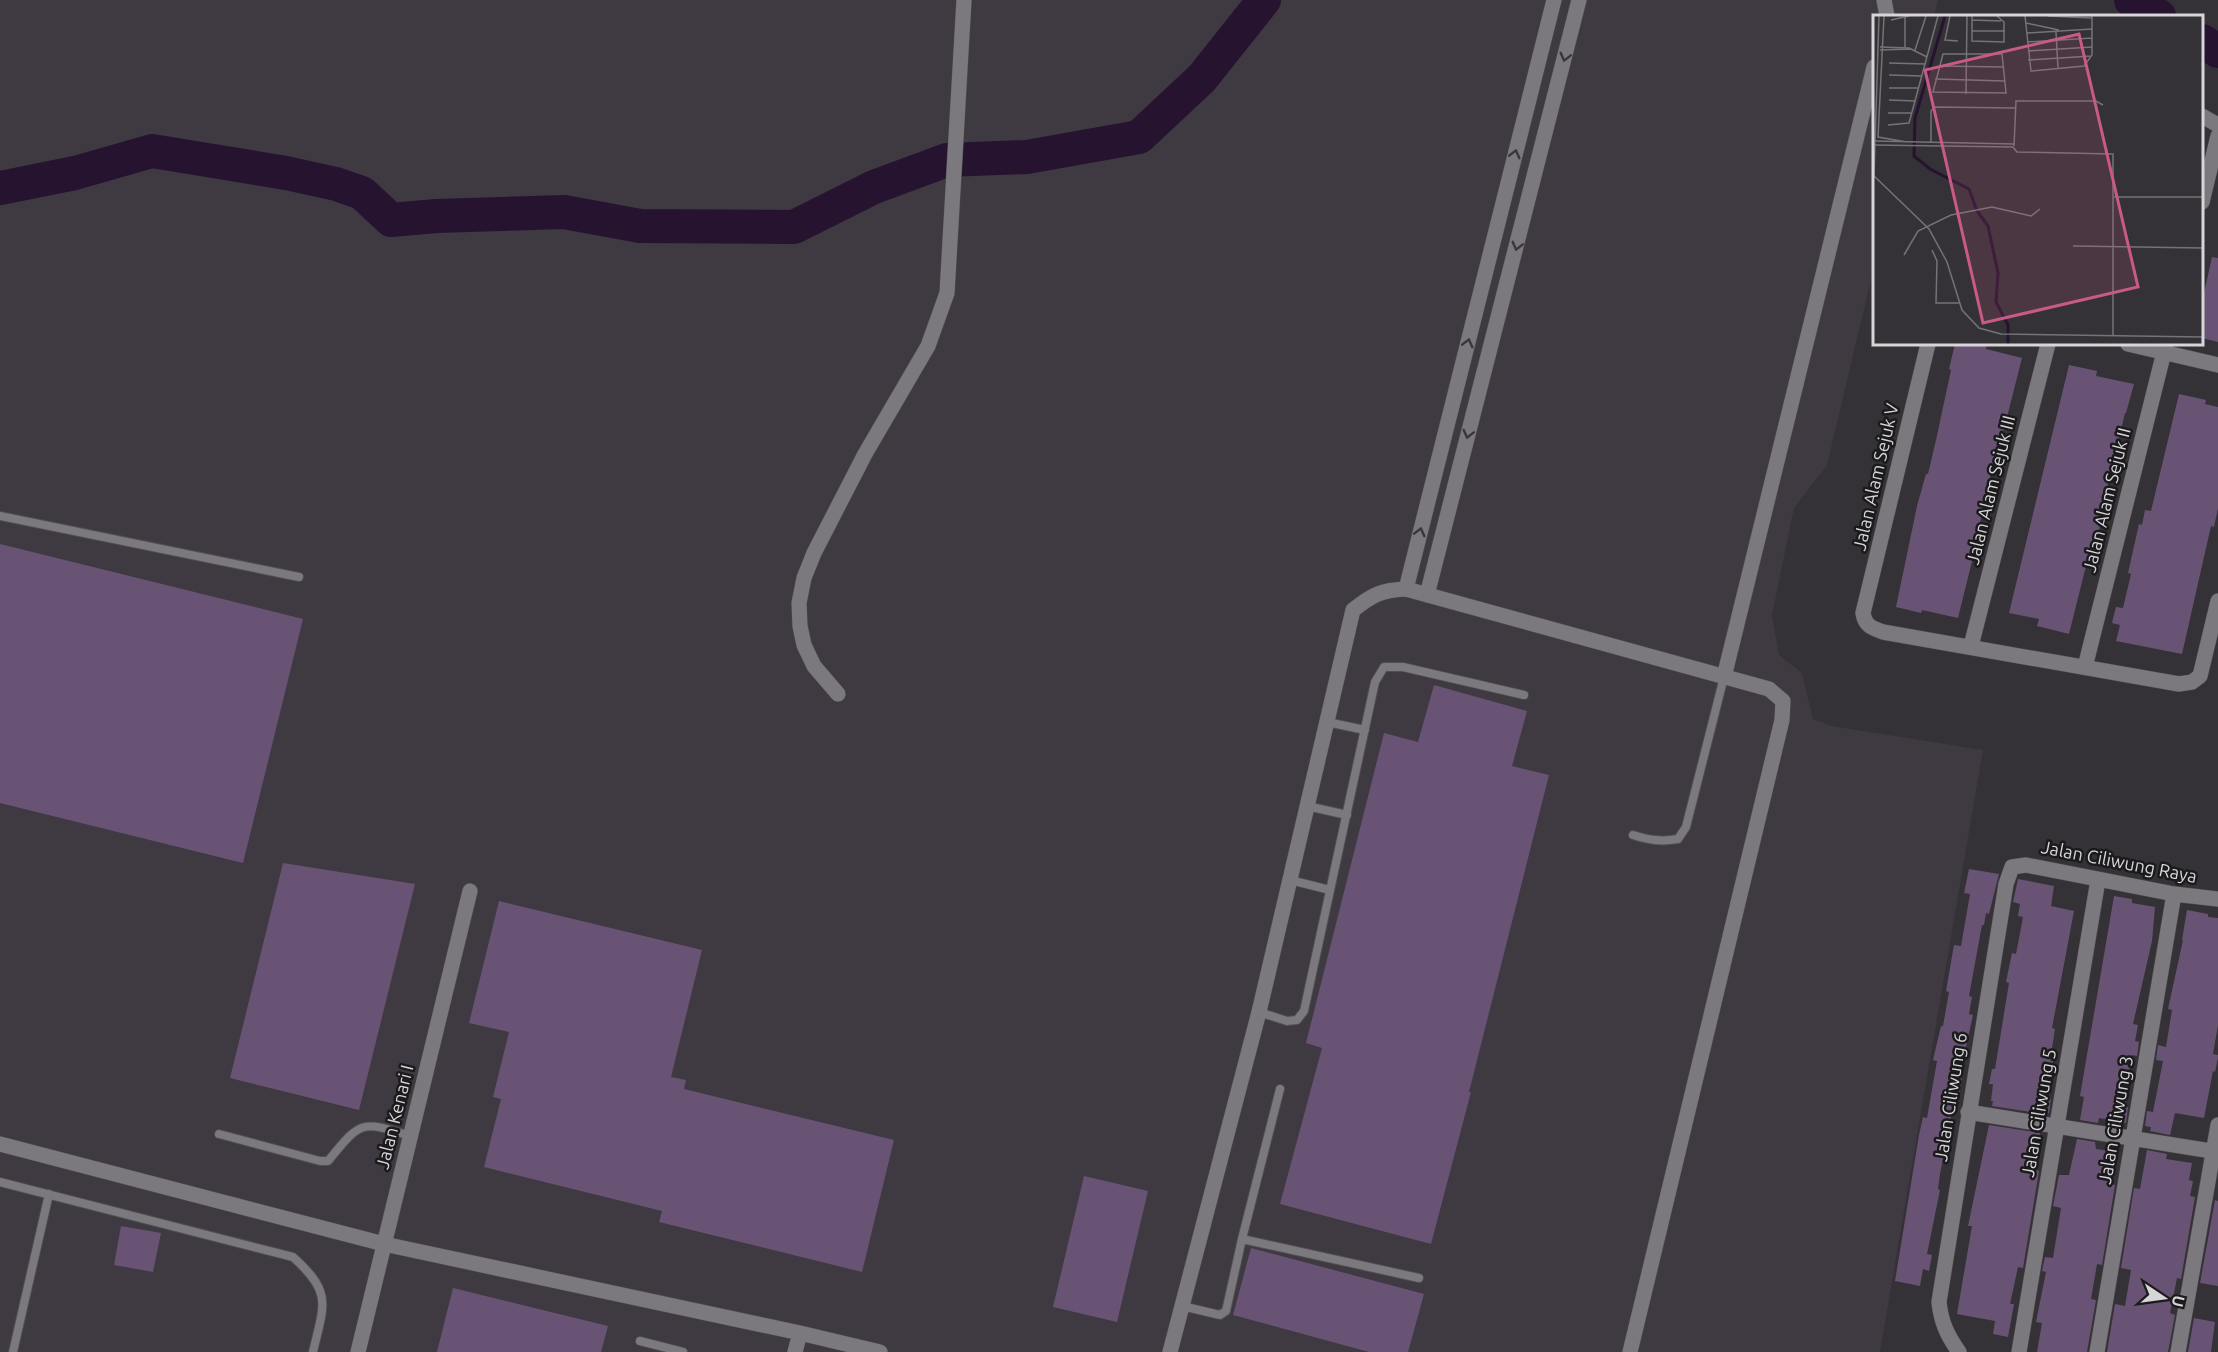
<svg xmlns="http://www.w3.org/2000/svg" width="2218" height="1352" viewBox="0 0 2218 1352" font-family="Ubuntu,sans-serif">
<rect width="100%" height="100%" fill="#343236"/>
<path fill="#3f3942" d="M 0,0 L 1938,0 L 1934,16 L 1874,16 L 1874,267 L 1827,465 L 1794,508 L 1772,615 L 1779,655 L 1802,673 L 1813,719 L 1832,726 L 1983,750 L 1880,1352 L 0,1352 Z"/>
<g fill="none" stroke-linecap="round" stroke-linejoin="round">
<path stroke="#261330" stroke-width="34" d="M 2131,0 L 2159,16
M 2202,41 L 2218,51
M 0,188 L 75,173 L 152,151 L 286,173 L 336,184 L 362,193 L 391,220 L 436,216 L 564,212 L 640,226 L 794,227 L 874,187 L 947,160 L 1027,157 L 1139,137 L 1202,78 L 1264,0"/>
</g>
<path fill="#695375" d="M 2212,257 L 2218,258 L 2218,342 L 2202,338 L 2202,292 L 2204,293 Z
M 1955,344 L 1987,344 L 1986,349 L 2022,358 L 2003,433 L 2001,432 L 1992,468 L 1980,523 L 1983,524 L 1977,550 L 1975,549 L 1958,618 L 1922,610 L 1921,613 L 1896,607 L 1917,506 L 1926,474 L 1928,474 L 1936,440 L 1951,370 L 1949,369 Z
M 2069,365 L 2097,371 L 2096,376 L 2134,384 L 2126,413 L 2125,413 L 2105,497 L 2094,559 L 2088,558 L 2069,634 L 2037,626 L 2039,619 L 2009,613 Z
M 2179,394 L 2206,400 L 2205,404 L 2218,407 L 2218,508 L 2214,527 L 2211,526 L 2182,654 L 2116,641 L 2120,625 L 2112,623 L 2116,607 L 2123,608 L 2131,574 L 2128,573 L 2139,524 L 2142,525 L 2145,510 L 2151,511 Z
M 0,544 L 303,619 L 243,863 L 0,803 Z
M 1434,685 L 1527,711 L 1512,766 L 1549,775 L 1469,1092 L 1471,1092 L 1431,1244 L 1280,1204 L 1322,1048 L 1306,1043 L 1384,733 L 1418,742 Z
M 283,863 L 415,884 L 359,1110 L 230,1078 Z
M 1969,869 L 1999,874 L 1989,914 L 1986,913 L 1984,925 L 1982,925 L 1969,996 L 1972,997 L 1969,1014 L 1973,1015 L 1959,1079 L 1962,1079 L 1957,1108 L 1953,1107 L 1940,1174 L 1938,1189 L 1940,1190 L 1927,1254 L 1932,1255 L 1929,1271 L 1923,1269 L 1920,1286 L 1895,1281 L 1919,1135 L 1923,1117 L 1927,1118 L 1937,1061 L 1933,1060 L 1941,1026 L 1943,1026 L 1949,992 L 1946,991 L 1954,945 L 1961,946 L 1970,894 L 1964,893 Z
M 2018,879 L 2054,886 L 2051,906 L 2074,911 L 2052,1028 L 2055,1029 L 2050,1061 L 2053,1061 L 2046,1097 L 2051,1098 L 2049,1113 L 2044,1112 L 2043,1114 L 1992,1106 L 1993,1101 L 1991,1101 L 1993,1084 L 1989,1084 L 1992,1069 L 1995,1069 L 2009,983 L 2006,982 L 2012,953 L 2016,954 L 2023,917 L 2018,916 L 2020,904 L 2013,902 Z
M 2114,896 L 2132,899 L 2132,903 L 2155,907 L 2152,941 L 2133,1024 L 2138,1025 L 2135,1041 L 2139,1042 L 2137,1056 L 2132,1055 L 2125,1090 L 2128,1091 L 2125,1107 L 2128,1107 L 2126,1123 L 2099,1118 L 2098,1123 L 2080,1120 L 2084,1097 L 2080,1096 Z
M 499,901 L 702,950 L 671,1077 L 686,1080 L 684,1089 L 894,1140 L 862,1272 L 659,1222 L 662,1211 L 484,1167 L 501,1099 L 493,1097 L 509,1032 L 469,1023 Z
M 2187,910 L 2208,914 L 2208,917 L 2218,918 L 2218,1025 L 2213,1054 L 2218,1055 L 2218,1058 L 2215,1072 L 2213,1071 L 2204,1118 L 2175,1113 L 2170,1135 L 2150,1131 L 2151,1127 L 2145,1126 L 2147,1111 L 2153,1112 L 2163,1061 L 2156,1060 L 2158,1045 L 2166,1047 L 2172,1010 L 2168,1009 L 2183,940 L 2182,940 Z
M 1989,1125 L 2040,1133 L 2033,1170 L 2039,1171 L 2023,1268 L 2018,1267 L 2010,1304 L 2014,1304 L 2008,1337 L 1993,1334 L 1995,1321 L 1957,1314 L 1972,1226 L 1968,1226 Z
M 2077,1139 L 2095,1142 L 2096,1149 L 2116,1152 L 2110,1184 L 2115,1185 L 2102,1265 L 2097,1264 L 2091,1299 L 2096,1300 L 2087,1352 L 2037,1352 L 2042,1323 L 2036,1322 L 2046,1272 L 2042,1271 L 2045,1257 L 2053,1258 L 2061,1208 L 2053,1206 L 2059,1175 L 2069,1175 Z
M 2147,1150 L 2167,1154 L 2166,1159 L 2192,1163 L 2189,1180 L 2193,1181 L 2190,1196 L 2195,1197 L 2181,1279 L 2177,1278 L 2170,1313 L 2175,1315 L 2168,1352 L 2107,1352 L 2115,1304 L 2125,1306 L 2131,1270 L 2121,1268 L 2134,1188 L 2140,1189 Z
M 1084,1176 L 1148,1191 L 1117,1322 L 1053,1307 Z
M 2215,1200 L 2218,1201 L 2218,1286 L 2200,1283 Z
M 121,1226 L 161,1233 L 153,1272 L 114,1265 Z
M 1251,1248 L 1424,1294 L 1408,1352 L 1369,1352 L 1233,1315 Z
M 453,1288 L 608,1326 L 601,1352 L 437,1352 Z
M 2194,1318 L 2215,1322 L 2211,1352 L 2188,1352 Z"/>
<g fill="none" stroke-linecap="round" stroke-linejoin="round">
<defs>
<path id="lane" d="M 0,516 L 299,577
M 1327,722 L 1365,730
M 1307,806 L 1347,815
M 1633,835 C 1649,840 1661,842 1678,839 L 1686,827 L 1724,677
M 1290,880 L 1330,890
M 1259,1012 L 1287,1021 L 1297,1020 L 1304,1011 L 1375,682 L 1384,667 L 1403,667 L 1524,695
M 1280,1089 L 1242,1239 L 1419,1278
M 219,1134 L 320,1161 L 328,1161 C 361,1121 360,1120 410,1136
M 0,1182 L 293,1257 C 333,1293 324,1304 313,1352
M 1182,1306 L 1220,1315 L 1226,1311 L 1242,1239
M 640,1341 L 683,1352
M 13,1352 L 49,1194"/>
<path id="street" d="M 1884,0 L 1887,16
M 2202,116 L 2218,125
M 2202,202 L 2218,136
M 1928,344 L 1863,613 C 1865,626 1872,628 1883,632 L 2179,684 L 2192,682 L 2200,676 L 2218,601
M 2128,344 L 2218,365
M 1406,589 L 1554,0
M 1427,595 L 1579,0
M 1971,646 L 2048,344
M 2085,667 L 2166,344
M 1724,677 L 1874,67
M 838,694 L 814,666 L 804,645 L 800,626 L 799,603 L 804,578 L 814,553 L 865,454 L 928,346 L 947,293 L 964,0
M 1968,1112 L 2218,1152
M 0,1144 L 384,1244 L 800,1333 L 880,1352
M 358,1352 L 470,891
M 795,1352 L 800,1333
M 1170,1352 L 1259,1012 L 1353,610 C 1372,595 1381,590 1406,589 L 1769,689 L 1783,701 L 1782,720 L 1630,1352
M 1959,1352 C 1947,1335 1941,1322 1939,1302 L 2006,884 L 2012,867 L 2026,865 L 2174,894 L 2218,899
M 2019,1352 L 2098,880
M 2097,1352 L 2174,894
M 2178,1352 L 2218,1125"/>
</defs>
<use href="#lane" stroke="#504e51" stroke-width="10"/>
<use href="#street" stroke="#504e51" stroke-width="16"/>
<use href="#lane" stroke="#7c797e" stroke-width="8"/>
<use href="#street" stroke="#7c797e" stroke-width="15"/>
</g>
<defs><path id="oneway-chevron" d="M-2-3.5L2.5 0L-2 3.5" fill="none" stroke-width="1.6" stroke-linecap="round" stroke-linejoin="round" transform="scale(1.5)"/></defs>
<g stroke="#383639">
<use href="#oneway-chevron" transform="translate(1565 57) rotate(104)"/>
<use href="#oneway-chevron" transform="translate(1515 154) rotate(-76)"/>
<use href="#oneway-chevron" transform="translate(1517 246) rotate(104)"/>
<use href="#oneway-chevron" transform="translate(1468 343) rotate(-76)"/>
<use href="#oneway-chevron" transform="translate(1468 434) rotate(104)"/>
<use href="#oneway-chevron" transform="translate(1420 532) rotate(-76)"/>
</g>
<g text-anchor="middle" stroke-width="5" stroke-linejoin="round" paint-order="stroke">
<g font-size="18" fill="#d7d5d8" stroke="#1b1a1c">
<text transform="translate(1876 477) rotate(-77)" y="6">Jalan Alam Sejuk V</text>
<text transform="translate(1991 490) rotate(-76)" y="6">Jalan Alam Sejuk III</text>
<text transform="translate(2107 500) rotate(-76)" y="6">Jalan Alam Sejuk II</text>
<text transform="translate(2119 862) rotate(11)" y="6">Jalan Ciliwung Raya</text>
<text transform="translate(1951 1097) rotate(-81)" y="6">Jalan Ciliwung 6</text>
<text transform="translate(2039 1113) rotate(-80)" y="6">Jalan Ciliwung 5</text>
<text transform="translate(395 1117) rotate(-76)" y="6">Jalan Kenari I</text>
<text transform="translate(2116 1120) rotate(-80)" y="6">Jalan Ciliwung 3</text>
</g>
</g>
<g transform="translate(1873 15)">
<rect width="330" height="330" fill="#343236"/>
<path fill="none" stroke="#261330" stroke-width="3" d="M 72,1 L 42,103 L 41,141 L 57,154 L 96,174 L 104,196 L 115,211 L 125,258 L 123,287 L 135,310 L 135,329"/>
<path fill="none" stroke="#757377" stroke-width="1.5" d="M 11,1 L 5,122 L 34,127M 32,1 L 32,32M 77,1 L 72,25 L 85,26M 99,1 L 99,26 L 131,27 L 131,7 L 124,1M 152,1 L 158,56 L 211,51 L 219,40 L 219,1M 175,1 L 219,3M 18,5 L 36,1M 99,5 L 128,6M 153,8 L 186,15M 99,16 L 132,16M 183,17 L 185,54M 154,18 L 219,14M 154,27 L 219,23M 7,32 L 36,33 L 54,42M 7,35 L 38,34M 42,35 L 53,1M 155,36 L 219,32M 70,39 L 129,39 L 133,78 L 60,77 ZM 155,45 L 219,41M 16,48 L 52,49M 66,51 L 131,52M 16,60 L 49,61M 62,64 L 132,66M 16,73 L 45,73M 93,79 L 94,1M 16,85 L 42,86M 15,98 L 38,98M 15,110 L 36,108 L 65,1M 1,126 L 141,129M 58,127 L 58,96 L 62,92 L 142,93M 0,130 L 140,132 L 144,137 L 240,139 L 240,321M 141,131 L 143,86 L 223,86 L 230,90M 0,160 L 56,214 L 74,247 L 89,295 L 106,313 L 128,319 L 330,322M 1,160 L 6,1M 241,182 L 330,182M 200,231 L 330,233M 59,235 L 64,246 L 63,288 L 87,288M 31,240 L 45,216 L 78,200 L 119,192 L 158,201 L 167,194"/>
<path fill="#c95a87" fill-opacity="0.15" stroke="#c95a87" stroke-width="3" d="M 206,19 L 265,272 L 110,308 L 52,55 Z"/>
<rect width="330" height="330" fill="none" stroke="#d7d5d8" stroke-width="3"/>
</g>
<g transform="translate(2164 1298) rotate(103)" stroke="#1b1a1c" stroke-width="4.5" paint-order="stroke">
<path d="M0-4.5L10 22L0 15L-10 22Z" fill="#d7d5d8"/>
<text y="-9" font-size="16" font-weight="bold" text-anchor="middle" fill="#d7d5d8">U</text>
</g>
</svg>
